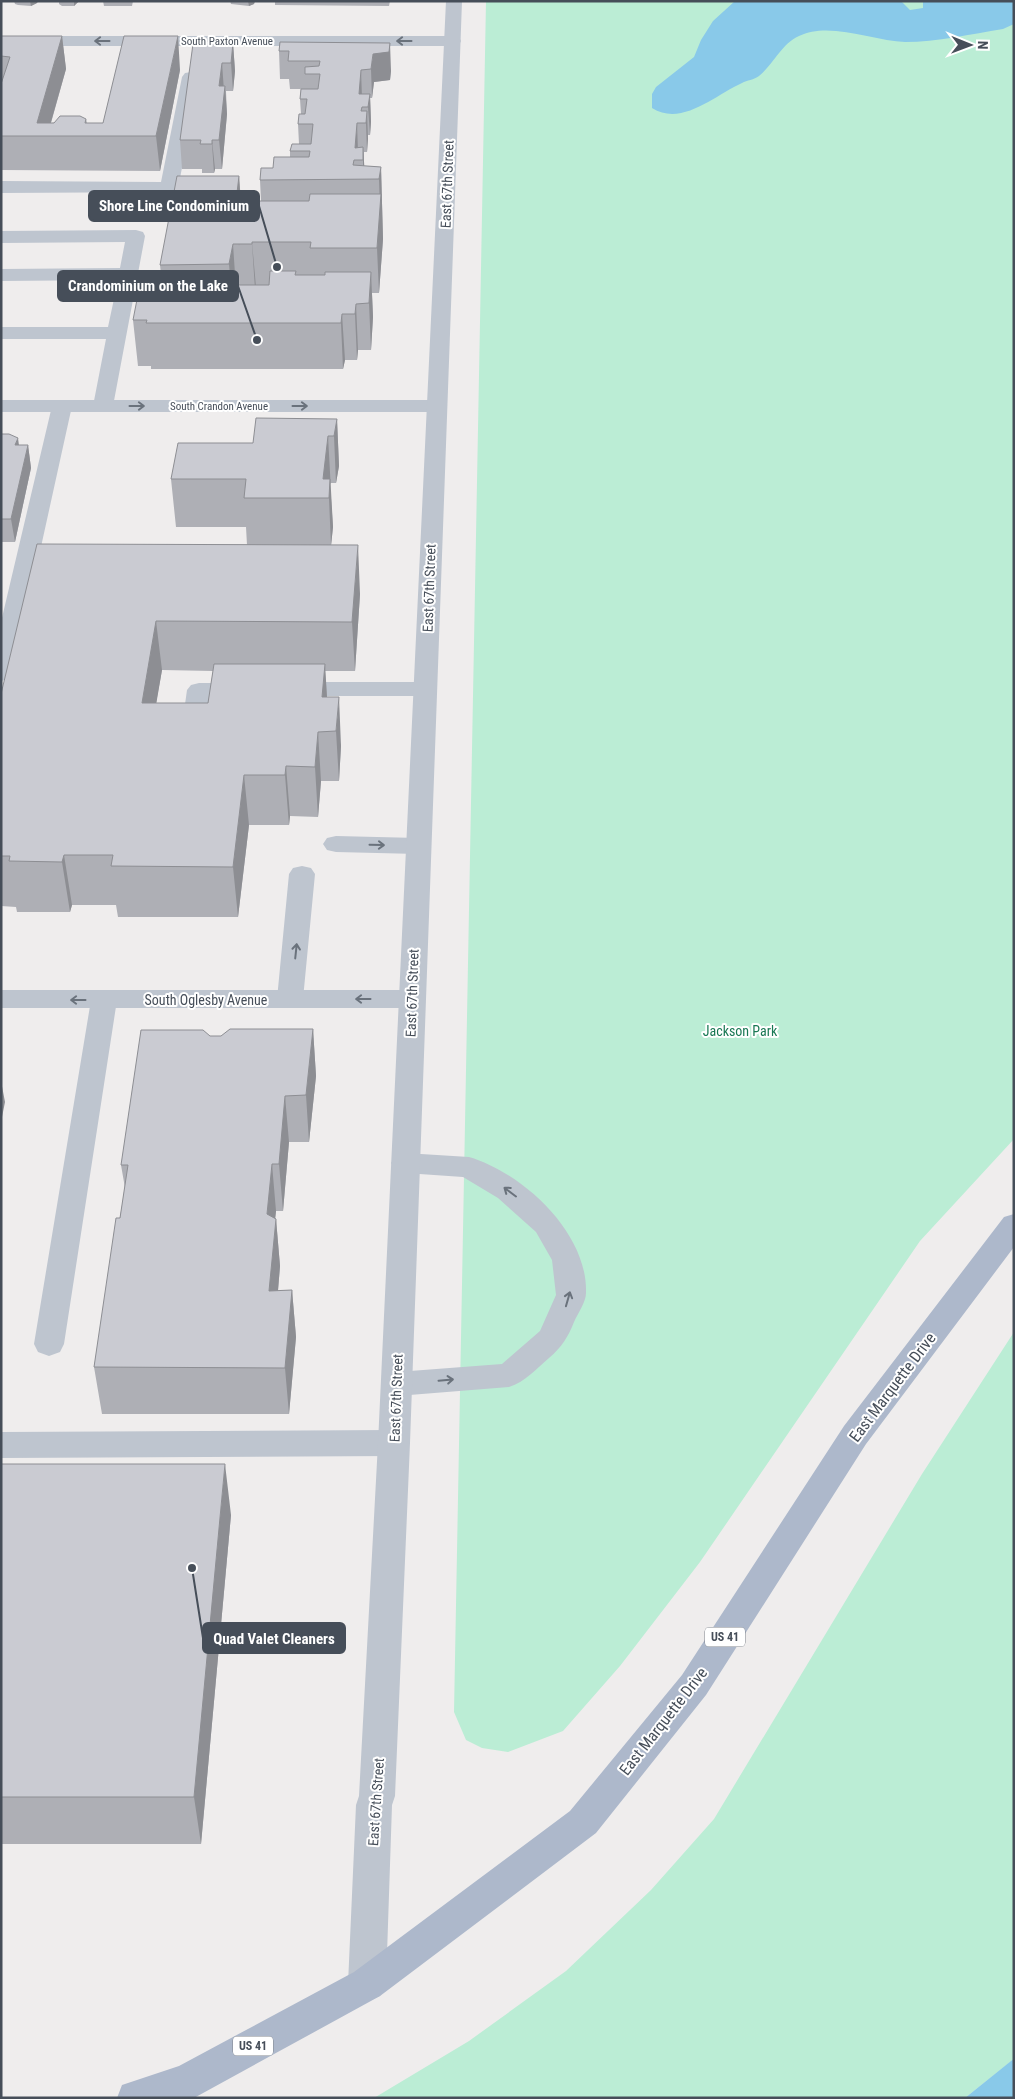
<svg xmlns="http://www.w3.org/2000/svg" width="1015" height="2099" viewBox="0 0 1015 2099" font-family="'Roboto Condensed',sans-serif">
<rect width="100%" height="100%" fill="#efeded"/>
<path fill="#bbedd5" d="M 486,1 L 1014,1 L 1014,1139 L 920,1241 L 700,1562 L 620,1666 L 563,1731 L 508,1752 L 482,1748 L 466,1740 L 454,1712 Z
M 1014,1332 L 1014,2059 L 965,2098 L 374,2098 L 469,2041 L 566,1971 L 651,1890 L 714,1819 L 922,1474 Z"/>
<path fill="#89c9e9" d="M 735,1 L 901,1 L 910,10 L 923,8 L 923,1 L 1014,1 L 1014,24 L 1003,29 C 971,34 937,42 905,42 C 874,41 829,21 799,36 C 781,44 774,64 759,76 C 754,80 747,80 742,83 C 715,95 682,127 652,108 L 652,94 L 656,87 L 694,57 L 701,40 L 713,21 Z
M 1014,2059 L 1014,2098 L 965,2098 L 1011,2061 Z"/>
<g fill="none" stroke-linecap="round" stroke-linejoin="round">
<path fill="#bec5cf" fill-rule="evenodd" d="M 191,72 L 197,73 L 200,77 L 178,188 L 175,192 L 1,193 L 1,181 L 161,182 L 182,77 L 185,73 Z
M 136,230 L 143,232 L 145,236 L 113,406 L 110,410 L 103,412 L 96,410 L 93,406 L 106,339 L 1,339 L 1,327 L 108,327 L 118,280 L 1,281 L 1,269 L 120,268 L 125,242 L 1,243 L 1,231 Z
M 62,400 L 69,402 L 72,406 L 13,674 L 9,679 L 1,681 L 1,622 L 52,406 L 55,402 Z
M 289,682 L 425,682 L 433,684 L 437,689 L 433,694 L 425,696 L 289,696 L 281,694 L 277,689 L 281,684 Z
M 199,683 L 248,683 L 256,685 L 260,690 L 256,695 L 210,697 L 204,740 L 201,745 L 192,747 L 183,745 L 180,740 L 187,690 L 191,685 Z
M 336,836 L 418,838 L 427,840 L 431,846 L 427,852 L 418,854 L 336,852 L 327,850 L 323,844 L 327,838 Z
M 302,866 L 311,868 L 315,874 L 303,999 L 300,1005 L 290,1008 L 280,1005 L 277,999 L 289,874 L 293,868 Z
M 104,991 L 114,994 L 117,1000 L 64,1344 L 60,1352 L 49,1356 L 38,1352 L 34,1344 L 91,1000 L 94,994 Z
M 405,1153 L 469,1157 C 523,1173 588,1233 586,1293 C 586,1302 578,1313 574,1322 C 568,1337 562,1347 549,1358 C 536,1369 525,1382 509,1387 L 397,1396 L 386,1393 L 381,1384 L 386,1375 L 397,1372 L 502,1364 L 540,1331 L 556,1295 L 552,1260 L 536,1232 L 498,1198 L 463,1177 L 405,1173 L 395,1170 L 391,1163 L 395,1156 Z
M 394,1430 L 405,1434 L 410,1443 L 405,1452 L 394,1456 L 1,1458 L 1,1432 Z"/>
<path fill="#bec5cf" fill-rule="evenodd" d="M 1,36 L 453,36 L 459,37 L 461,41 L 459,45 L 453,46 L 1,46 Z
M 1,400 L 437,400 L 444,402 L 447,406 L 444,410 L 437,412 L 1,412 Z
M 1,990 L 412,990 L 422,993 L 425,999 L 422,1005 L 412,1008 L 1,1008 Z"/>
<path fill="#bec5cf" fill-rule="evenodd" d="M 446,1 L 462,1 L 410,1443 L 395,1796 L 392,1805 L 386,1984 L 380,1996 L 367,2002 L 354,1996 L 348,1984 L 356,1805 L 359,1796 L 378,1443 Z"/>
<path fill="#adb8cb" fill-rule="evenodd" d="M 1014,1214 L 1014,1247 L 866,1444 L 706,1695 L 596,1833 L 380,1996 L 194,2098 L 117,2098 L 122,2085 L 179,2066 L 354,1972 L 570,1811 L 682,1675 L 844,1426 L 1004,1217 Z"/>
</g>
<path fill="#aeafb5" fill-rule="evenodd" d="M 14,1 L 38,1 L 37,3 L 31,6 L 18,5 L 15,4 Z
M 59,1 L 79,1 L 74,6 L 62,6 L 59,4 Z
M 103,1 L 133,1 L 132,6 L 104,6 Z
M 230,1 L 255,1 L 254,4 L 249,6 L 231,4 Z
M 275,1 L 390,1 L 389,6 L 275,5 Z
M 1,36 L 62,36 L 66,69 L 51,123 L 86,119 L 87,123 L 103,123 L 180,70 L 160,171 L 1,170 Z
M 280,42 L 391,71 L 390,80 L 374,82 L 372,98 L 370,98 L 371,122 L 370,135 L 368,135 L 367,152 L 364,152 L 364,166 L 381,167 L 383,239 L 379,293 L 372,293 L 373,317 L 371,350 L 358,350 L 357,360 L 345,360 L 343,369 L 151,369 L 151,366 L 138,366 L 133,320 L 161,274 L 160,265 L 239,176 L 241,201 L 261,201 L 260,180 L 273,168 L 290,157 L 290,151 L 299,144 L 298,124 L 301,114 L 300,99 L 301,89 L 290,89 L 289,79 L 280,79 L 279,51 Z
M 233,43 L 235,71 L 233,91 L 226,91 L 227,114 L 222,169 L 215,169 L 214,173 L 202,173 L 202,169 L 182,169 L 180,140 Z
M 337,419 L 339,466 L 336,483 L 331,483 L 330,484 L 333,527 L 331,545 L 360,594 L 355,671 L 325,671 L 327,697 L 341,746 L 339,781 L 321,781 L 318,817 L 290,816 L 289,825 L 249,825 L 238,917 L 118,917 L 116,905 L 72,905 L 70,912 L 17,912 L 16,907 L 1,906 L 1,694 L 247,545 L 246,527 L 176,527 L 171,479 L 253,443 ZM 162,670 L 213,671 L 208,703 L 156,703 Z
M 1,434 L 19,445 L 28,445 L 31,468 L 15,542 L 1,542 Z
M 313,1029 L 316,1076 L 309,1142 L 289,1142 L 283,1211 L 276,1211 L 275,1218 L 276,1219 L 280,1266 L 278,1291 L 292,1290 L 296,1337 L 289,1414 L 102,1414 L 94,1367 L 125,1188 L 121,1165 L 210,1036 L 221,1036 Z
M 1,1464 L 231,1515 L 201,1844 L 1,1844 Z"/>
<path fill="#8d8e93" d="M 30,1 L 38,1 L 37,3 L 31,6 Z
M 74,1 L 79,1 L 74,6 Z
M 248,1 L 255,1 L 254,4 L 249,6 Z
M 62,36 L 66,69 L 47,136 L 37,123 Z
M 178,36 L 180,70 L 160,171 L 156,136 Z
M 233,43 L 235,71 L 233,91 L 231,63 Z
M 390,43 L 391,71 L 390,80 L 374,82 L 372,98 L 371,69 L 373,54 Z
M 222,63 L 224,91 L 219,86 Z
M 361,70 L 362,98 L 359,94 Z
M 225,86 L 227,114 L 222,169 L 219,140 Z
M 370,94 L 371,122 L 370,135 L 368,107 Z
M 367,111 L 368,139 L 367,152 L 366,123 Z
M 357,123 L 358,152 L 355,148 Z
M 212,140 L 215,169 L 214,173 L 212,144 Z
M 363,147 L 365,176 L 363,179 Z
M 381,167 L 383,239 L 379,293 L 377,248 L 380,208 L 379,179 Z
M 239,176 L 242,220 L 239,246 L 236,201 Z
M 252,242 L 256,287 L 255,289 L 252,244 Z
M 233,244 L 236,289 L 233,310 L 229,264 Z
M 371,272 L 373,317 L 371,350 L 369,303 Z
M 228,274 L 232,320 L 226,285 Z
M 356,304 L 358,350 L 357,360 L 355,314 Z
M 342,314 L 345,360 L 343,369 L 341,323 Z
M 337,419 L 339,466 L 336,483 L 334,436 Z
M 328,436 L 333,527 L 331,546 L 329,498 L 323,479 Z
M 18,438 L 21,461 L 15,445 Z
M 28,445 L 31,468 L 15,542 L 11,519 Z
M 358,545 L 360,594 L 355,671 L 352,622 Z
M 156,621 L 162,670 L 148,752 L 142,703 Z
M 325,664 L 328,714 L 322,697 Z
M 339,697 L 341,746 L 339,781 L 336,731 Z
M 318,732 L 321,781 L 318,817 L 315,767 Z
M 286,766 L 290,816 L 289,825 L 285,775 Z
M 244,775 L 249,825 L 238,917 L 233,867 Z
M 64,855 L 72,905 L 70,912 L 62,862 Z
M 313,1029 L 316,1076 L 309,1142 L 306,1095 Z
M 1,1081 L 5,1102 L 1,1122 Z
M 285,1096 L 289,1142 L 283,1211 L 279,1164 Z
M 272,1164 L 276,1211 L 271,1260 L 267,1214 Z
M 276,1219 L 280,1266 L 274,1338 L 269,1291 Z
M 292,1290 L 296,1337 L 289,1414 L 285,1368 Z
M 225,1464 L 231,1515 L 201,1844 L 194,1797 Z"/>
<path fill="#cacbd2" stroke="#8d8e93" d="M 1,36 L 62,36 L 37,123 L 54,123 L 60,116 L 80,116 L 86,119 L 85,123 L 103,123 L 124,36 L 178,36 L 156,136 L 1,136 L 1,84 L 10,57 L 1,56 Z
M 213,40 L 233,43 L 231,63 L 222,63 L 219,86 L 225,86 L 219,140 L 212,140 L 212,144 L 200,144 L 201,140 L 180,140 L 193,44 Z
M 280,42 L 390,43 L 389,52 L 373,54 L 371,69 L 361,70 L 359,94 L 370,94 L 368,107 L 362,107 L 361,111 L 367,111 L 366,123 L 357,123 L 355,148 L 363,147 L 363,160 L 354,160 L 353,165 L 381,167 L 379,179 L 260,180 L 261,168 L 273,168 L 274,157 L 309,157 L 310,151 L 290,151 L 292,144 L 311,144 L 313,124 L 298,124 L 299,114 L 305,114 L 307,99 L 300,99 L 301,89 L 318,89 L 320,74 L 305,74 L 305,67 L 319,66 L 320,61 L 288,61 L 289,51 L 279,51 Z
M 177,176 L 239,176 L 236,201 L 309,201 L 310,194 L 381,194 L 377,248 L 310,248 L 311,242 L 252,242 L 252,244 L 233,244 L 229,264 L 160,265 Z
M 270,271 L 296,271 L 295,275 L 325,275 L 325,272 L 371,272 L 369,303 L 356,304 L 355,314 L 342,314 L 341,323 L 146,323 L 147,320 L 133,320 L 142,274 L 228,274 L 226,285 L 269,285 Z
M 256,418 L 337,419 L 334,436 L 328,436 L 323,479 L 330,479 L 329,498 L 244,498 L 246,479 L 171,479 L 178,443 L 253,443 Z
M 1,434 L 9,434 L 18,438 L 15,445 L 28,445 L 11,519 L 1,519 Z
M 37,544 L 358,545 L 352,622 L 156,621 L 142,703 L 208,703 L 214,664 L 325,664 L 322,697 L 339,697 L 336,731 L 318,732 L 315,767 L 286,766 L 285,775 L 244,775 L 233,867 L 111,866 L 113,855 L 64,855 L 62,862 L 9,861 L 10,856 L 1,856 L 1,694 Z
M 230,1029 L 313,1029 L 306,1095 L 285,1096 L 279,1164 L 272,1164 L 267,1214 L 276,1219 L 269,1291 L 292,1290 L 285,1368 L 94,1367 L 116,1218 L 120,1218 L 128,1165 L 121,1165 L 141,1030 L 203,1030 L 210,1036 L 221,1036 Z
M 1,1464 L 225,1464 L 194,1797 L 1,1797 Z"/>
<defs><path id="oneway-shaft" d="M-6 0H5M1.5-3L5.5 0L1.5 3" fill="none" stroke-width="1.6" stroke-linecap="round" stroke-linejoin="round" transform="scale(1.25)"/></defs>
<g stroke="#6a727c">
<use href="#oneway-shaft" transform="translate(102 41) rotate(180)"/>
<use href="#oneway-shaft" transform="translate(404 41) rotate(-180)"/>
<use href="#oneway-shaft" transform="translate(137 406)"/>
<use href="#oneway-shaft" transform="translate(300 406)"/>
<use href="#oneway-shaft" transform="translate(377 845) rotate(1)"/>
<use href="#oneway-shaft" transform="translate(296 951) rotate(-84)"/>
<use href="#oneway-shaft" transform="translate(363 999) rotate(180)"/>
<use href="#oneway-shaft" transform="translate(78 1000) rotate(-180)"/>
<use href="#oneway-shaft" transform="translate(510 1192) rotate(-143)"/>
<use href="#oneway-shaft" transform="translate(568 1299) rotate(-74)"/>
<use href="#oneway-shaft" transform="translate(446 1380) rotate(-5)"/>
</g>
<g text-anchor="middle" stroke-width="4" stroke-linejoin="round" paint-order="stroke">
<g font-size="11" fill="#464e59" stroke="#fff">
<text x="227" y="45">South Paxton Avenue</text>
<text x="219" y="410">South Crandon Avenue</text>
</g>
<g fill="#fff" stroke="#7e838b" stroke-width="1">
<rect x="705" y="1627.5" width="40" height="19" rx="4"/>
<rect x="233" y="2036.5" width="40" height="19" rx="4"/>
</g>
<g font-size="12" font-weight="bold" fill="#464e59">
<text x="725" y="1641">US 41</text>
<text x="253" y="2050">US 41</text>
</g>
<g font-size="14" fill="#464e59" stroke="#fff">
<text transform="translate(447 184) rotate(-88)" y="5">East 67th Street</text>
<text transform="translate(429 588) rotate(-88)" y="5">East 67th Street</text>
<text transform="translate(412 993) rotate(-88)" y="5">East 67th Street</text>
<text x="206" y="1005">South Oglesby Avenue</text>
<text transform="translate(396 1398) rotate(-88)" y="5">East 67th Street</text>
<text transform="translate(376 1802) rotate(-86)" y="5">East 67th Street</text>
</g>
<g font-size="14" fill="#197854" stroke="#fff">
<text x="740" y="1036">Jackson Park</text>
</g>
<g font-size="16" fill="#464e59" stroke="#fff">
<text transform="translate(892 1387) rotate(-53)" y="6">East Marquette Drive</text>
<text transform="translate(663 1721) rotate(-52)" y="6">East Marquette Drive</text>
</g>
</g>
<path fill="none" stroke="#464e59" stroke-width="2" d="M277 267L259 206M257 340L238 286M192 1568L203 1638"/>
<g fill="#464e59" stroke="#fff" stroke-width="2">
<circle cx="277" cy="267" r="5"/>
<circle cx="257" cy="340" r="5"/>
<circle cx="192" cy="1568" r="5"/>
</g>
<g fill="#464e59" stroke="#464e59" stroke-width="2">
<rect x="89" y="191" width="170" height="30" rx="5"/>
<rect x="58" y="271" width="180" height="30" rx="5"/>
<rect x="203" y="1623" width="142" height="30" rx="5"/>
</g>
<g font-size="15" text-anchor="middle" font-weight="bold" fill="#fff">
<text x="174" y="211">Shore Line Condominium</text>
<text x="148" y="291">Crandominium on the Lake</text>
<text x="274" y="1644">Quad Valet Cleaners</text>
</g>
<rect width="1015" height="2099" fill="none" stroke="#464e59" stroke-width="5"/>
<g transform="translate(970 45) rotate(91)" stroke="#ffffff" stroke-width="4" paint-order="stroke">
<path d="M0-4L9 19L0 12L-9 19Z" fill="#464e59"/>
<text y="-8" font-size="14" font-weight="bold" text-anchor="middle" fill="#464e59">N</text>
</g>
</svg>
